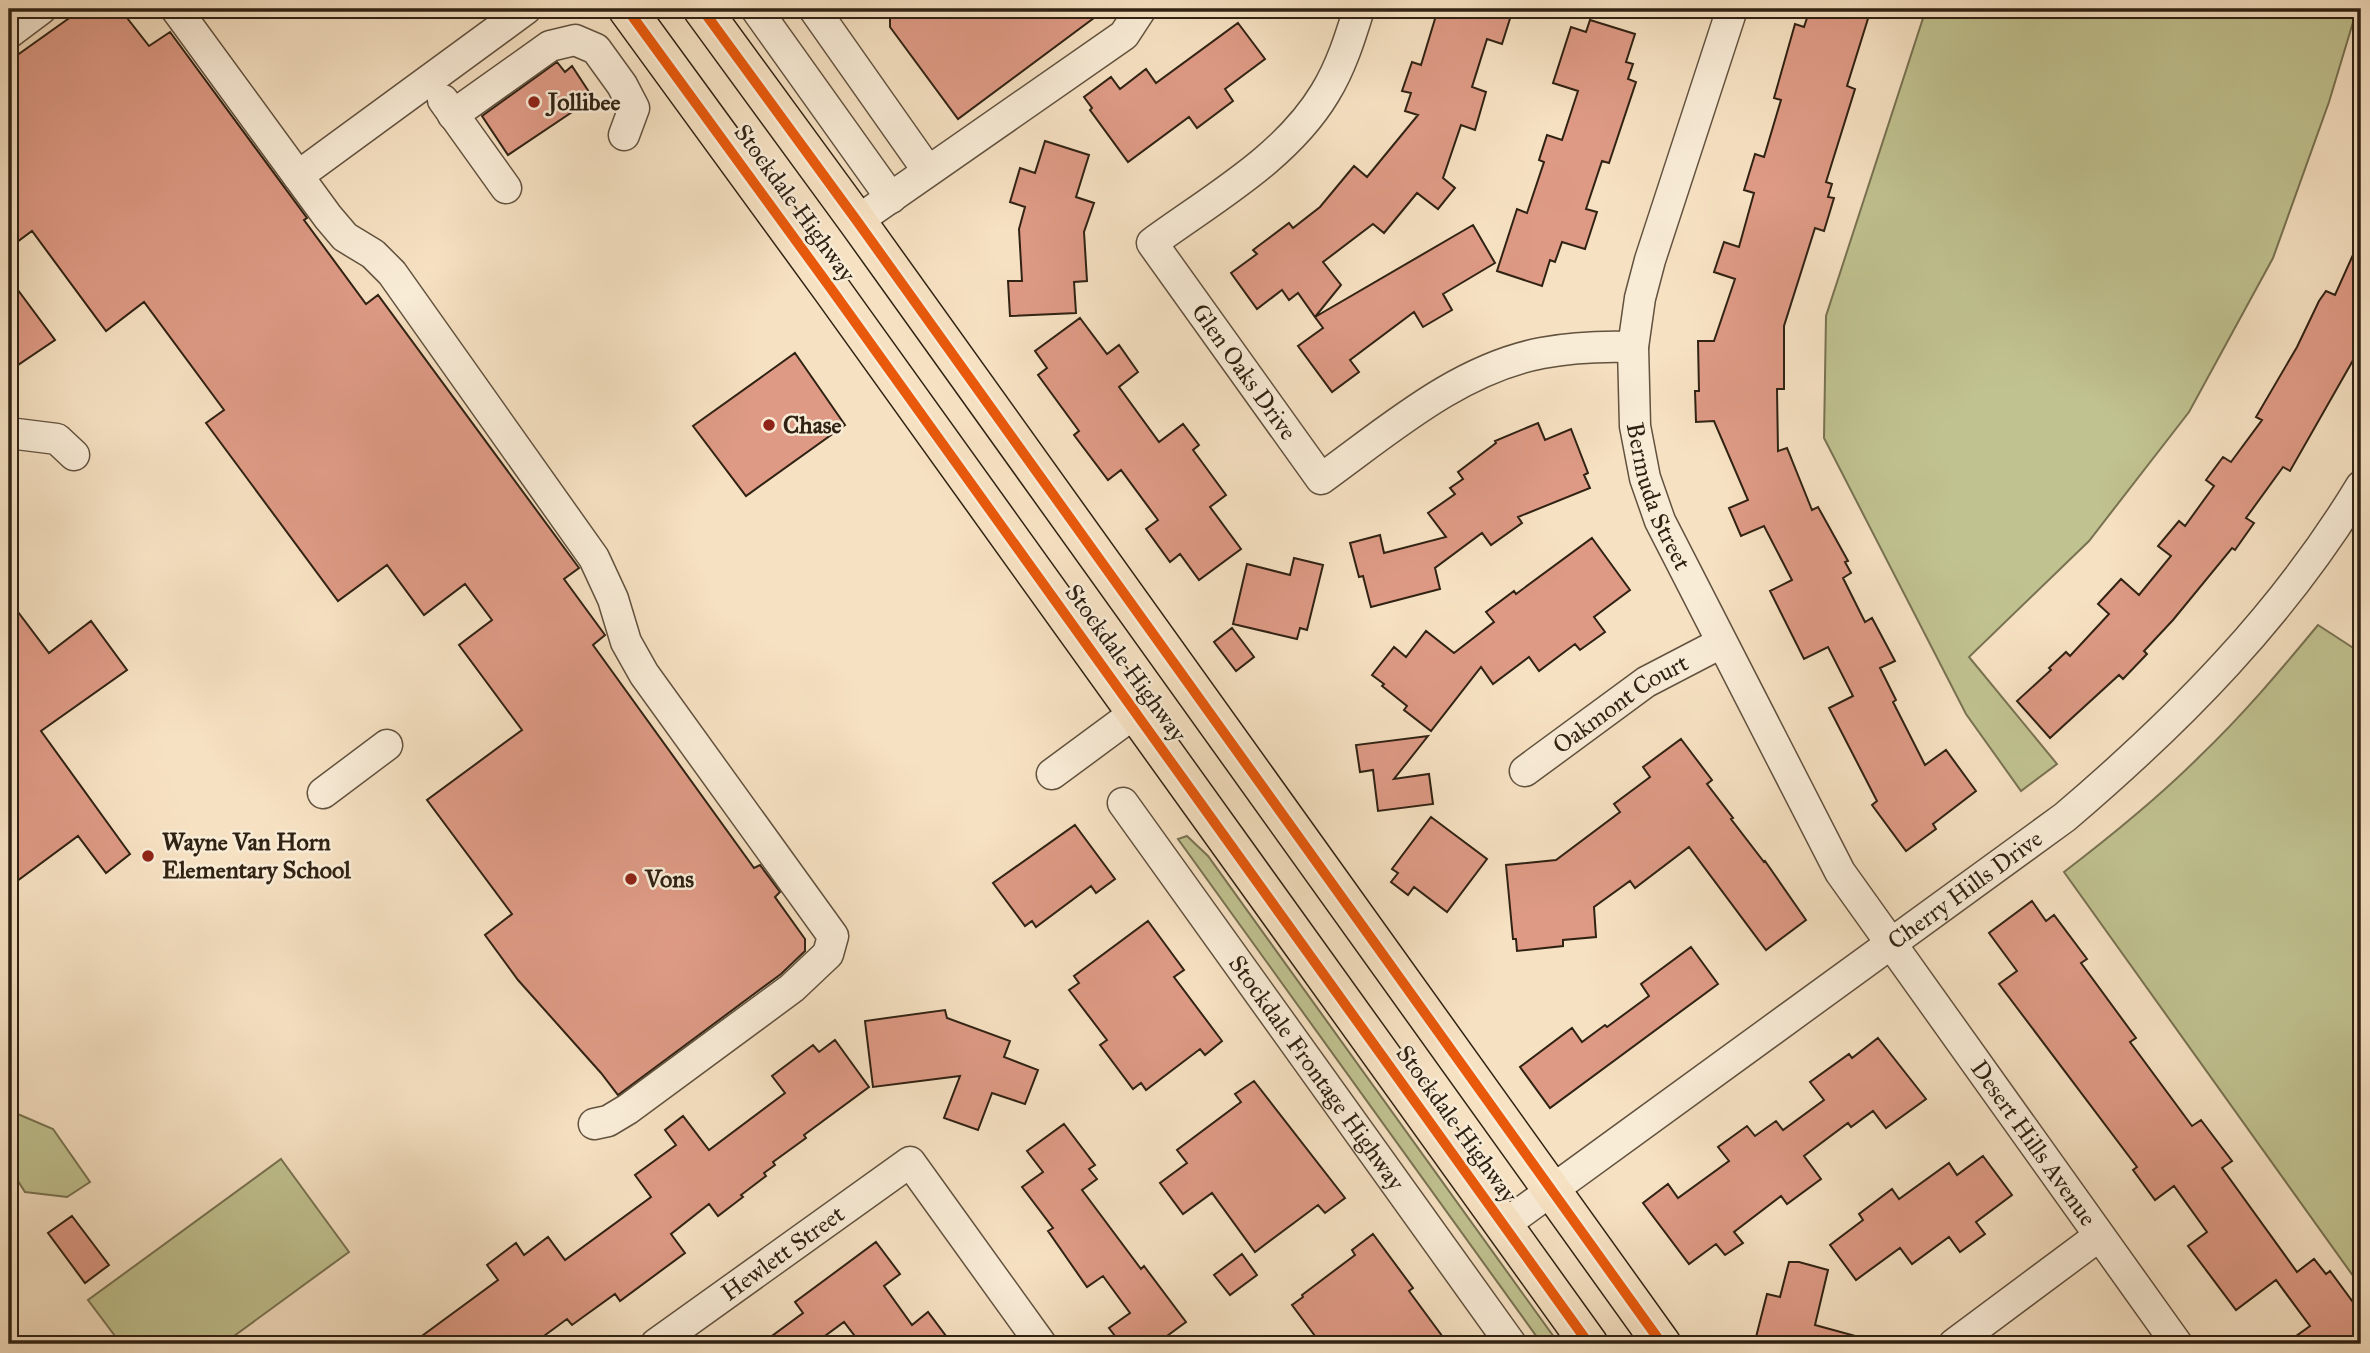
<svg xmlns="http://www.w3.org/2000/svg" width="2370" height="1353" viewBox="0 0 2370 1353" font-family="'IM FELL Great Primer',serif">
<rect width="100%" height="100%" fill="#f6e1c2"/>
<filter id="stains"><feTurbulence type="fractalNoise" baseFrequency=".00286" numOctaves="4"/><feColorMatrix values="0 0 0 0 .2 0 0 0 0 .09 0 0 0 0 .02 0 0 0 .5 -.17"/></filter>
<radialGradient id="worn" r=".72"><stop offset=".6" stop-color="#630" stop-opacity="0"/><stop offset="1" stop-color="#630" stop-opacity=".3"/></radialGradient>
<path fill="#c0c290" stroke="#787252" stroke-width="2" d="M 1926,9 L 2357,9 L 2329,102 L 2273,258 L 2189,412 L 2089,541 L 1969,657 L 2057,764 L 2021,791 L 1966,714 L 1824,438 L 1826,316 Z
M 2318,625 L 2361,653 L 2361,1287 L 2064,872 C 2111,836 2157,799 2199,757 C 2242,716 2280,671 2318,625 Z
M 1187,836 L 1208,856 L 1559,1344 L 1542,1344 L 1178,839 Z
M 13,1112 L 53,1129 L 90,1182 L 67,1197 L 25,1192 L 9,1167 L 9,1114 Z
M 281,1159 L 349,1252 L 223,1344 L 121,1344 L 88,1300 Z"/>
<path fill="#de9a85" stroke="#302213" stroke-width="2" d="M 82,9 L 120,9 L 149,46 L 170,32 L 307,218 L 304,220 L 366,304 L 378,295 L 579,568 L 564,579 L 605,635 L 593,645 L 754,868 L 760,865 L 780,892 L 775,897 L 805,939 L 805,951 L 781,974 L 618,1095 L 601,1073 L 518,980 L 485,935 L 512,914 L 427,800 L 522,730 L 459,645 L 492,620 L 465,584 L 424,615 L 387,565 L 338,601 L 206,423 L 224,410 L 144,302 L 106,331 L 32,231 L 9,248 L 9,61 Z
M 890,9 L 1106,9 L 958,119 L 890,27 Z
M 1438,9 L 1513,9 L 1502,44 L 1487,39 L 1472,87 L 1486,92 L 1475,130 L 1461,125 L 1443,178 L 1455,188 L 1438,209 L 1417,193 L 1384,233 L 1373,224 L 1323,262 L 1341,285 L 1315,317 L 1298,293 L 1289,300 L 1282,290 L 1257,309 L 1231,273 L 1257,254 L 1253,250 L 1289,223 L 1293,228 L 1320,207 L 1354,166 L 1367,177 L 1418,115 L 1405,111 L 1411,93 L 1402,91 L 1412,62 L 1421,65 Z
M 1810,9 L 1871,9 L 1847,86 L 1855,89 L 1826,182 L 1832,184 L 1828,197 L 1834,198 L 1824,231 L 1815,228 L 1784,326 L 1784,389 L 1777,389 L 1778,451 L 1787,448 L 1812,510 L 1818,507 L 1848,561 L 1845,562 L 1851,573 L 1843,578 L 1865,622 L 1872,618 L 1895,661 L 1880,668 L 1896,700 L 1893,702 L 1925,765 L 1946,750 L 1976,791 L 1933,824 L 1936,829 L 1906,851 L 1872,805 L 1877,801 L 1829,708 L 1853,696 L 1828,647 L 1804,659 L 1770,591 L 1792,580 L 1764,526 L 1741,536 L 1729,508 L 1748,500 L 1714,421 L 1696,422 L 1695,391 L 1699,391 L 1698,341 L 1714,341 L 1735,279 L 1714,272 L 1724,242 L 1739,247 L 1754,193 L 1744,190 L 1755,154 L 1764,157 L 1781,100 L 1774,98 L 1795,24 L 1804,27 Z
M 1590,20 L 1635,34 L 1626,62 L 1633,64 L 1628,79 L 1636,82 L 1609,163 L 1602,161 L 1586,209 L 1597,212 L 1585,249 L 1562,242 L 1555,262 L 1550,260 L 1542,286 L 1497,271 L 1517,209 L 1527,213 L 1544,162 L 1539,160 L 1547,135 L 1562,140 L 1578,91 L 1553,83 L 1571,27 L 1586,32 Z
M 1238,23 L 1265,59 L 1225,89 L 1233,101 L 1197,128 L 1189,117 L 1128,162 L 1090,110 L 1092,108 L 1084,97 L 1111,77 L 1120,89 L 1146,69 L 1156,83 Z
M 557,62 L 565,72 L 572,66 L 593,98 L 508,155 L 482,116 Z
M 1045,141 L 1089,155 L 1076,197 L 1094,203 L 1084,232 L 1087,281 L 1074,282 L 1076,313 L 1010,316 L 1008,281 L 1022,281 L 1019,229 L 1025,207 L 1010,202 L 1020,168 L 1035,173 Z
M 1473,225 L 1495,263 L 1443,294 L 1452,310 L 1423,327 L 1414,312 L 1350,360 L 1359,372 L 1332,392 L 1298,346 L 1323,328 L 1315,317 Z
M 2361,237 L 2361,331 L 2354,344 L 2360,348 L 2290,471 L 2283,467 L 2246,518 L 2254,523 L 2235,550 L 2232,548 L 2173,620 L 2144,651 L 2147,654 L 2123,679 L 2119,675 L 2050,738 L 2017,701 L 2051,670 L 2049,668 L 2066,652 L 2070,656 L 2109,614 L 2098,604 L 2121,579 L 2139,595 L 2171,556 L 2158,546 L 2179,521 L 2185,526 L 2214,486 L 2206,480 L 2223,457 L 2231,462 L 2262,420 L 2256,417 L 2297,347 L 2319,301 L 2326,291 L 2335,295 Z
M 9,278 L 55,340 L 9,371 Z
M 1080,318 L 1107,354 L 1119,345 L 1138,372 L 1119,387 L 1159,442 L 1183,424 L 1199,445 L 1193,450 L 1226,495 L 1210,507 L 1241,549 L 1199,580 L 1180,554 L 1170,562 L 1146,529 L 1158,520 L 1121,470 L 1108,480 L 1074,435 L 1079,431 L 1038,375 L 1047,368 L 1035,351 Z
M 795,353 L 845,425 L 746,496 L 693,426 Z
M 1538,423 L 1545,440 L 1571,429 L 1588,473 L 1584,475 L 1590,488 L 1518,517 L 1522,523 L 1491,545 L 1482,533 L 1435,568 L 1440,589 L 1371,607 L 1363,576 L 1359,577 L 1350,543 L 1380,535 L 1384,553 L 1446,537 L 1428,513 L 1455,494 L 1450,488 L 1463,479 L 1458,472 L 1496,443 L 1495,441 Z
M 1592,538 L 1630,590 L 1594,617 L 1605,632 L 1580,650 L 1575,644 L 1539,671 L 1529,657 L 1493,684 L 1481,667 L 1431,731 L 1404,710 L 1407,706 L 1382,686 L 1384,684 L 1372,675 L 1394,647 L 1406,657 L 1426,631 L 1454,653 L 1494,622 L 1486,612 L 1514,591 L 1516,594 Z
M 1294,558 L 1323,565 L 1307,630 L 1300,628 L 1297,639 L 1233,624 L 1247,564 L 1290,575 Z
M 9,600 L 49,653 L 91,621 L 127,670 L 41,731 L 130,854 L 106,873 L 78,836 L 9,887 Z
M 1232,628 L 1254,657 L 1236,671 L 1214,642 Z
M 1428,736 L 1394,779 L 1429,774 L 1433,804 L 1378,811 L 1373,770 L 1360,772 L 1356,745 Z
M 1681,739 L 1712,780 L 1707,784 L 1733,818 L 1731,819 L 1764,862 L 1765,861 L 1806,920 L 1766,950 L 1689,847 L 1635,888 L 1630,881 L 1594,907 L 1596,937 L 1563,940 L 1563,946 L 1517,951 L 1516,939 L 1513,939 L 1506,865 L 1556,860 L 1620,812 L 1614,804 L 1650,777 L 1643,767 Z
M 1431,817 L 1487,859 L 1447,912 L 1414,887 L 1408,895 L 1391,882 L 1398,873 L 1392,869 Z
M 1075,825 L 1115,879 L 1096,893 L 1091,886 L 1036,927 L 1032,921 L 1025,926 L 993,883 Z
M 2032,901 L 2046,921 L 2054,915 L 2087,959 L 2081,963 L 2136,1038 L 2130,1042 L 2192,1126 L 2201,1120 L 2232,1161 L 2222,1168 L 2297,1272 L 2314,1259 L 2326,1274 L 2330,1271 L 2361,1313 L 2361,1335 L 2348,1344 L 2285,1344 L 2310,1326 L 2276,1280 L 2236,1310 L 2188,1246 L 2207,1232 L 2174,1186 L 2155,1200 L 2133,1170 L 2137,1167 L 1999,984 L 2017,971 L 1989,933 Z
M 1148,921 L 1184,970 L 1174,977 L 1222,1041 L 1205,1055 L 1200,1049 L 1146,1090 L 1141,1083 L 1133,1089 L 1100,1045 L 1107,1040 L 1069,990 L 1079,983 L 1074,976 Z
M 1691,947 L 1718,984 L 1550,1108 L 1520,1067 L 1572,1028 L 1582,1042 L 1605,1025 L 1607,1027 L 1649,996 L 1641,984 Z
M 945,1010 L 947,1018 L 1010,1041 L 1004,1057 L 1038,1070 L 1025,1104 L 992,1093 L 978,1130 L 944,1118 L 960,1076 L 873,1087 L 865,1021 Z
M 1878,1038 L 1926,1099 L 1886,1128 L 1873,1111 L 1851,1127 L 1848,1123 L 1804,1156 L 1821,1179 L 1787,1204 L 1781,1196 L 1734,1232 L 1743,1243 L 1725,1255 L 1716,1244 L 1689,1264 L 1643,1203 L 1668,1184 L 1678,1198 L 1729,1161 L 1718,1147 L 1747,1126 L 1755,1136 L 1776,1121 L 1783,1130 L 1824,1100 L 1810,1082 L 1849,1054 L 1852,1058 Z
M 835,1040 L 869,1087 L 804,1135 L 806,1138 L 773,1162 L 775,1165 L 764,1173 L 766,1176 L 741,1195 L 743,1197 L 718,1216 L 709,1204 L 671,1234 L 685,1253 L 620,1301 L 615,1294 L 572,1325 L 567,1319 L 533,1344 L 411,1344 L 498,1280 L 487,1265 L 516,1243 L 524,1255 L 548,1237 L 565,1260 L 651,1197 L 635,1175 L 676,1145 L 665,1130 L 683,1116 L 709,1150 L 785,1093 L 772,1076 L 813,1045 L 819,1052 Z
M 1254,1081 L 1345,1198 L 1325,1213 L 1318,1205 L 1255,1252 L 1212,1193 L 1183,1214 L 1160,1183 L 1187,1163 L 1177,1150 L 1241,1102 L 1235,1094 Z
M 1064,1124 L 1095,1165 L 1089,1169 L 1097,1179 L 1082,1190 L 1141,1269 L 1144,1266 L 1186,1322 L 1156,1344 L 1121,1344 L 1109,1328 L 1130,1313 L 1103,1276 L 1087,1287 L 1048,1231 L 1053,1228 L 1022,1187 L 1043,1172 L 1027,1151 Z
M 1983,1156 L 2012,1195 L 1976,1222 L 1985,1234 L 1960,1252 L 1949,1237 L 1912,1264 L 1900,1248 L 1856,1280 L 1830,1245 L 1863,1220 L 1859,1214 L 1892,1189 L 1899,1199 L 1949,1163 L 1957,1175 Z
M 72,1216 L 109,1265 L 85,1283 L 48,1233 Z
M 1373,1234 L 1413,1288 L 1409,1291 L 1448,1344 L 1321,1344 L 1292,1305 L 1303,1297 L 1302,1295 L 1355,1255 L 1352,1250 Z
M 876,1242 L 900,1274 L 884,1286 L 912,1325 L 928,1312 L 952,1344 L 861,1344 L 844,1322 L 814,1344 L 761,1344 L 803,1313 L 795,1302 Z
M 1242,1254 L 1257,1275 L 1230,1295 L 1214,1275 Z
M 1789,1262 L 1799,1262 L 1828,1270 L 1815,1325 L 1859,1337 L 1858,1344 L 1767,1344 L 1755,1341 L 1767,1294 L 1780,1297 Z"/>
<g fill="none" stroke-linecap="round" stroke-linejoin="round">
<defs>
<g id="minor">
<path d="M 176,9 L 328,217 L 345,237 L 373,254 L 392,273 L 594,558 L 613,599 L 626,642 L 644,674 L 833,936 L 828,954 L 792,988 L 628,1109 L 608,1121 L 594,1124"/>
<path d="M 756,9 L 891,198"/>
<path d="M 814,9 L 928,171"/>
<path id="s1" d="M 1359,9 C 1350,38 1341,67 1325,93 C 1286,158 1212,199 1152,243 L 1321,479 C 1389,430 1458,369 1542,353 C 1573,347 1602,346 1633,347"/>
<path id="s2" d="M 1732,9 L 1650,260 L 1640,298 L 1633,347 L 1635,426 L 1645,478 L 1660,521 L 1840,872 L 2177,1344"/>
<path d="M 9,33 L 41,9"/>
<path d="M 443,100 L 506,188"/>
<path d="M 453,115 L 550,46 L 575,40 L 596,49 L 622,85 L 634,108 L 624,135"/>
<path d="M 298,176 L 526,9"/>
<path d="M 857,221 L 1124,35 L 1141,9"/>
<path d="M 9,433 L 57,439 L 74,455"/>
<path id="s3" d="M 1525,771 L 1646,682 L 1721,643"/>
<path d="M 1052,774 L 1136,712"/>
<path d="M 323,793 L 387,745"/>
<path id="s4" d="M 1123,803 L 1511,1344"/>
<path id="s5" d="M 1504,1225 L 2065,817 C 2179,720 2283,615 2361,486"/>
<path id="s6" d="M 656,1344 L 910,1162 L 1041,1344"/>
<path d="M 1954,1344 L 2099,1236"/>
</g>
<path id="major" d="M 627,9 L 832,290 L 1589,1344
M 702,9 L 857,221 L 1662,1344"/>
</defs>
<use href="#minor" stroke="#62523f" stroke-width="33"/>
<use href="#major" stroke="#302213" stroke-width="40"/>
<use href="#minor" stroke="#f9ecd7" stroke-width="30"/>
<use href="#major" stroke="#f6e1c2" stroke-width="37"/>
<defs>
<path id="cycleway" d="M 627,9 L 832,290 L 1589,1344
M 702,9 L 857,221 L 1662,1344"/>
</defs>
<use href="#cycleway" stroke="#f9ecd7" stroke-width="15"/>
<use href="#cycleway" stroke="#e8590c" stroke-width="10"/>
</g>
<g fill="#8f2418" stroke="#f9ecd7" stroke-width="2.5">
<circle cx="534" cy="102" r="7"/>
<circle cx="769" cy="425" r="7"/>
<circle cx="148" cy="856" r="7"/>
<circle cx="631" cy="879" r="7"/>
</g>
<g text-anchor="middle" stroke-width="5" stroke-linejoin="round" paint-order="stroke">
<g font-size="24" font-weight="bold" fill="#302213" stroke="#f9ecd7" text-anchor="start">
<text x="548" y="110">Jollibee</text>
<text x="783" y="433">Chase</text>
<text x="162" y="850">Wayne Van Horn<tspan x="162" dy="28">Elementary School</tspan></text>
<text x="645" y="887">Vons</text>
</g>
<g font-size="24" fill="#302213" stroke="#f9ecd7">
<text transform="translate(795 203) rotate(54)" y="8">Stockdale Highway</text>
<text dy="8" stroke="none"><textPath href="#s1" startOffset="480">Glen Oaks Drive</textPath></text>
<text dy="8" stroke="none"><textPath href="#s2" startOffset="506">Bermuda Street</textPath></text>
<text transform="translate(1126 663) rotate(54)" y="8">Stockdale Highway</text>
<text dy="8" stroke="none"><textPath href="#s3" startOffset="117">Oakmont Court</textPath></text>
<text dy="8" stroke="none"><textPath href="#s5" startOffset="570">Cherry Hills Drive</textPath></text>
<text dy="8" stroke="none"><textPath href="#s4" startOffset="332">Stockdale Frontage Highway</textPath></text>
<text transform="translate(1457 1124) rotate(54)" y="8">Stockdale Highway</text>
<text dy="8" stroke="none"><textPath href="#s2" startOffset="1258">Desert Hills Avenue</textPath></text>
<text dy="8" stroke="none"><textPath href="#s6" startOffset="156">Hewlett Street</textPath></text>
</g>
</g>
<rect width="2370" height="1353" fill="none" stroke="#f6e1c2" stroke-width="35"/>
<rect x="10" y="10" width="2349" height="1332" fill="none" stroke="#302213" stroke-width="3.5"/>
<rect x="18" y="18" width="2335" height="1318" fill="none" stroke="#302213" stroke-width="2"/>
<rect width="100%" height="100%" filter="url(#stains)"/>
<rect width="100%" height="100%" fill="url(#worn)"/>
</svg>
